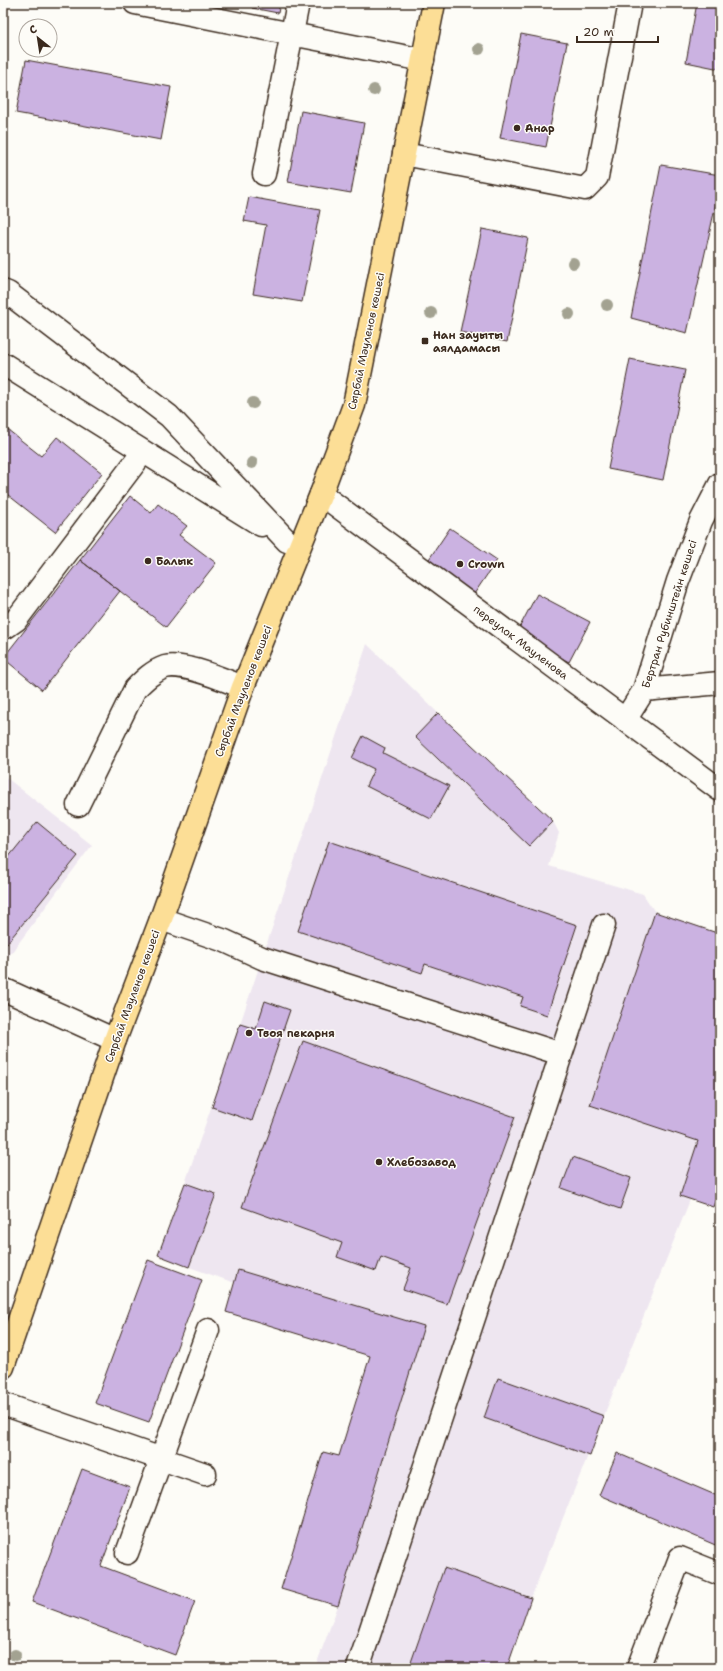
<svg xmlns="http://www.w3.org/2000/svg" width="723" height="1671" viewBox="0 0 723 1671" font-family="'Shantell Sans',sans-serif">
<rect width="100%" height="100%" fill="#fdfcf7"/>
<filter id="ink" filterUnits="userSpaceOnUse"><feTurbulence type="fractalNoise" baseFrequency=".025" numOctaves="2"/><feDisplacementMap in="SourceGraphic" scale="8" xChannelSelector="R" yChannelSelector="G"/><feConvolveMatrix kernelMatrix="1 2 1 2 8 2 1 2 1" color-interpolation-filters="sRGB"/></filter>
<g filter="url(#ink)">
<path fill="#eee6f0" d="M 367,644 L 438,713 L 415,738 L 529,846 L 553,821 L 559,833 L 549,866 L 643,894 L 655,912 L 590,1105 L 698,1141 L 690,1200 L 531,1598 L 444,1568 L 409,1668 L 315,1668 L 338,1606 L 423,1326 L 239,1270 L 235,1283 L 189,1267 L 216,1195 L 185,1183 L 240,1024 Z
M 3,775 L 92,845 L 3,964 Z"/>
<path fill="#cbb2e1" stroke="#3b2a1e" d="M 70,3 L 86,3 L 86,6 Z
M 253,3 L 280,3 L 278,13 L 252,8 Z
M 697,3 L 720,3 L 720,69 L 686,62 Z
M 521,34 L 567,43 L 546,147 L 500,138 Z
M 26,60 L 171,87 L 161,140 L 16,113 Z
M 301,111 L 364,123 L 351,193 L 288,182 Z
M 661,165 L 720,175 L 720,186 L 687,333 L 631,318 Z
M 249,197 L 320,210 L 302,302 L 253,294 L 266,225 L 244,221 Z
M 482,229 L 528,238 L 507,342 L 460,332 Z
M 630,359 L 685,370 L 663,480 L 608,469 Z
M 3,426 L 41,456 L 57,437 L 102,473 L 55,532 L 3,491 Z
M 130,496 L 151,513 L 158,504 L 187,526 L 179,535 L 216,563 L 166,627 L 80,560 Z
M 450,528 L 497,560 L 470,600 L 423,568 Z
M 80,560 L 120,591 L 42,690 L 3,658 Z
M 537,594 L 590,622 L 569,662 L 516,634 Z
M 438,713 L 553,821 L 529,846 L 415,737 Z
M 363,736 L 385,748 L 383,753 L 449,786 L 431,819 L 366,786 L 374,769 L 352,758 Z
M 37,822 L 78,856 L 3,948 L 3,864 Z
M 329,841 L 577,925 L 547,1015 L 520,1006 L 523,997 L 425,964 L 422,973 L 298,931 Z
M 655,912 L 720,934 L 720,1186 L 713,1207 L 680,1196 L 698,1141 L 590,1105 Z
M 265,1001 L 290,1010 L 252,1121 L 212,1107 L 240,1024 L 256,1029 Z
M 303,1041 L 515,1117 L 447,1304 L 403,1289 L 411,1268 L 381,1257 L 376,1271 L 337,1257 L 342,1243 L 242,1207 Z
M 573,1157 L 631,1178 L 620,1209 L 561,1188 Z
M 185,1183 L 216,1194 L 189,1267 L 158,1255 Z
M 148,1260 L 202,1280 L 149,1422 L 95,1403 Z
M 238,1270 L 424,1326 L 338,1606 L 281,1589 L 323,1452 L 339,1456 L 370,1356 L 226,1312 Z
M 498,1378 L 604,1416 L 590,1456 L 484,1418 Z
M 617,1453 L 720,1497 L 720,1547 L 599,1495 Z
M 82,1469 L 130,1487 L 101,1566 L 195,1601 L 175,1655 L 32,1602 Z
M 444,1568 L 531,1598 L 507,1668 L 409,1668 Z"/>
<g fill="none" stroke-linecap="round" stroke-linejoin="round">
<defs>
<path id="minor" d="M 135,3 L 423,60
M 404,154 L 585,189 L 597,177 L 630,3
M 264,174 L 298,3
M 3,291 L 8,293 L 169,416 L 287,541
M 5,365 L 261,525
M 321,494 L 720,790
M 3,627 L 6,627 L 16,620 L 143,452
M 644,690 L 720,683
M 625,720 L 644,690 L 678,581 L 701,521 L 720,484
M 78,805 L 135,689 C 144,680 153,671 165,667 C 184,662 224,680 243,687
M 161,919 L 225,941 L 262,958 L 561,1054
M 3,989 L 115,1040
M 3,1404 L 205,1474
M 127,1553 L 208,1330
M 358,1668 L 604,925
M 638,1668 L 680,1558 L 720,1574"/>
<path id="major" d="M 3,1367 L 115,1040 L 161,919 L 243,687 L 321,494 L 354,405 L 434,3"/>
</defs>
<use href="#minor" stroke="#3b2a1e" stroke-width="25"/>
<use href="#major" stroke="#3b2a1e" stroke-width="25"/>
<use href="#minor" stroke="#fdfcf7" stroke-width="22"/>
<use href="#major" stroke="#fcde96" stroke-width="22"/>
</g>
<g fill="#a3a291">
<circle cx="479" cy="49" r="6"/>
<circle cx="374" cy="90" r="6"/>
<circle cx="573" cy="263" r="6"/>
<circle cx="607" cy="305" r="6"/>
<circle cx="431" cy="313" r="6"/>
<circle cx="569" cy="314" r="6"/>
<circle cx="253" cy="403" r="6"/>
<circle cx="252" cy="463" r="6"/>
<circle cx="15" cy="1655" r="6"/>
</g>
</g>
<g fill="#3b2a1e" stroke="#fdfcf7" stroke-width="1.5">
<circle cx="517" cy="128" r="4"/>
<rect x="421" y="337" width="8" height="8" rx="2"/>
<circle cx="148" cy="561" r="4"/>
<circle cx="460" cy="564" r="4"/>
<circle cx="249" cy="1033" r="4"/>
<circle cx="379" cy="1162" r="4"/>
</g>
<g text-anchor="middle" stroke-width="3" stroke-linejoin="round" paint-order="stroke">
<g font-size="11" font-weight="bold" fill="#3b2a1e" stroke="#fdfcf7" text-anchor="start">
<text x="525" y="132">Анар</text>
<text x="433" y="339">Нан зауыты<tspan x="433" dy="13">аялдамасы</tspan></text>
<text x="156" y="565">Балык</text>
<text x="468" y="568">Crown</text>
<text x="257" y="1037">Твоя пекарня</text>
<text x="387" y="1166">Хлебозавод</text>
</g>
<g font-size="11" fill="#3b2a1e" stroke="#fdfcf7">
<text transform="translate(366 341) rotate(-78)" y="4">Сырбай Мәуленов көшесі</text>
<text transform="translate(669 614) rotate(-72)" y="4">Бертран Рубинштейн көшесі</text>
<text transform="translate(521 642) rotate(37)" y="4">переулок Мауленова</text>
<text transform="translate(243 691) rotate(-69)" y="4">Сырбай Мәуленов көшесі</text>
<text transform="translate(132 996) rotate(-70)" y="4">Сырбай Мәуленов көшесі</text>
</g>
</g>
<rect width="723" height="1671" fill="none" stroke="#fdfcf7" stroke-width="16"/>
<rect x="8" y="8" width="707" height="1655" fill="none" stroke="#3b2a1e" stroke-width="1.5" filter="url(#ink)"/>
<g transform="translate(38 38) rotate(330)"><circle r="19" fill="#fdfcf7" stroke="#afa8a0"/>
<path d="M0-3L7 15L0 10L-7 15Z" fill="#3b2a1e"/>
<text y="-6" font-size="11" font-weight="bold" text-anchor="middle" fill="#3b2a1e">С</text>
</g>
<path d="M577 36v6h81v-6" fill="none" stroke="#3b2a1e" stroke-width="2"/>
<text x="583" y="36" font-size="12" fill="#3b2a1e" stroke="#fdfcf7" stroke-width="3" paint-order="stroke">20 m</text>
</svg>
